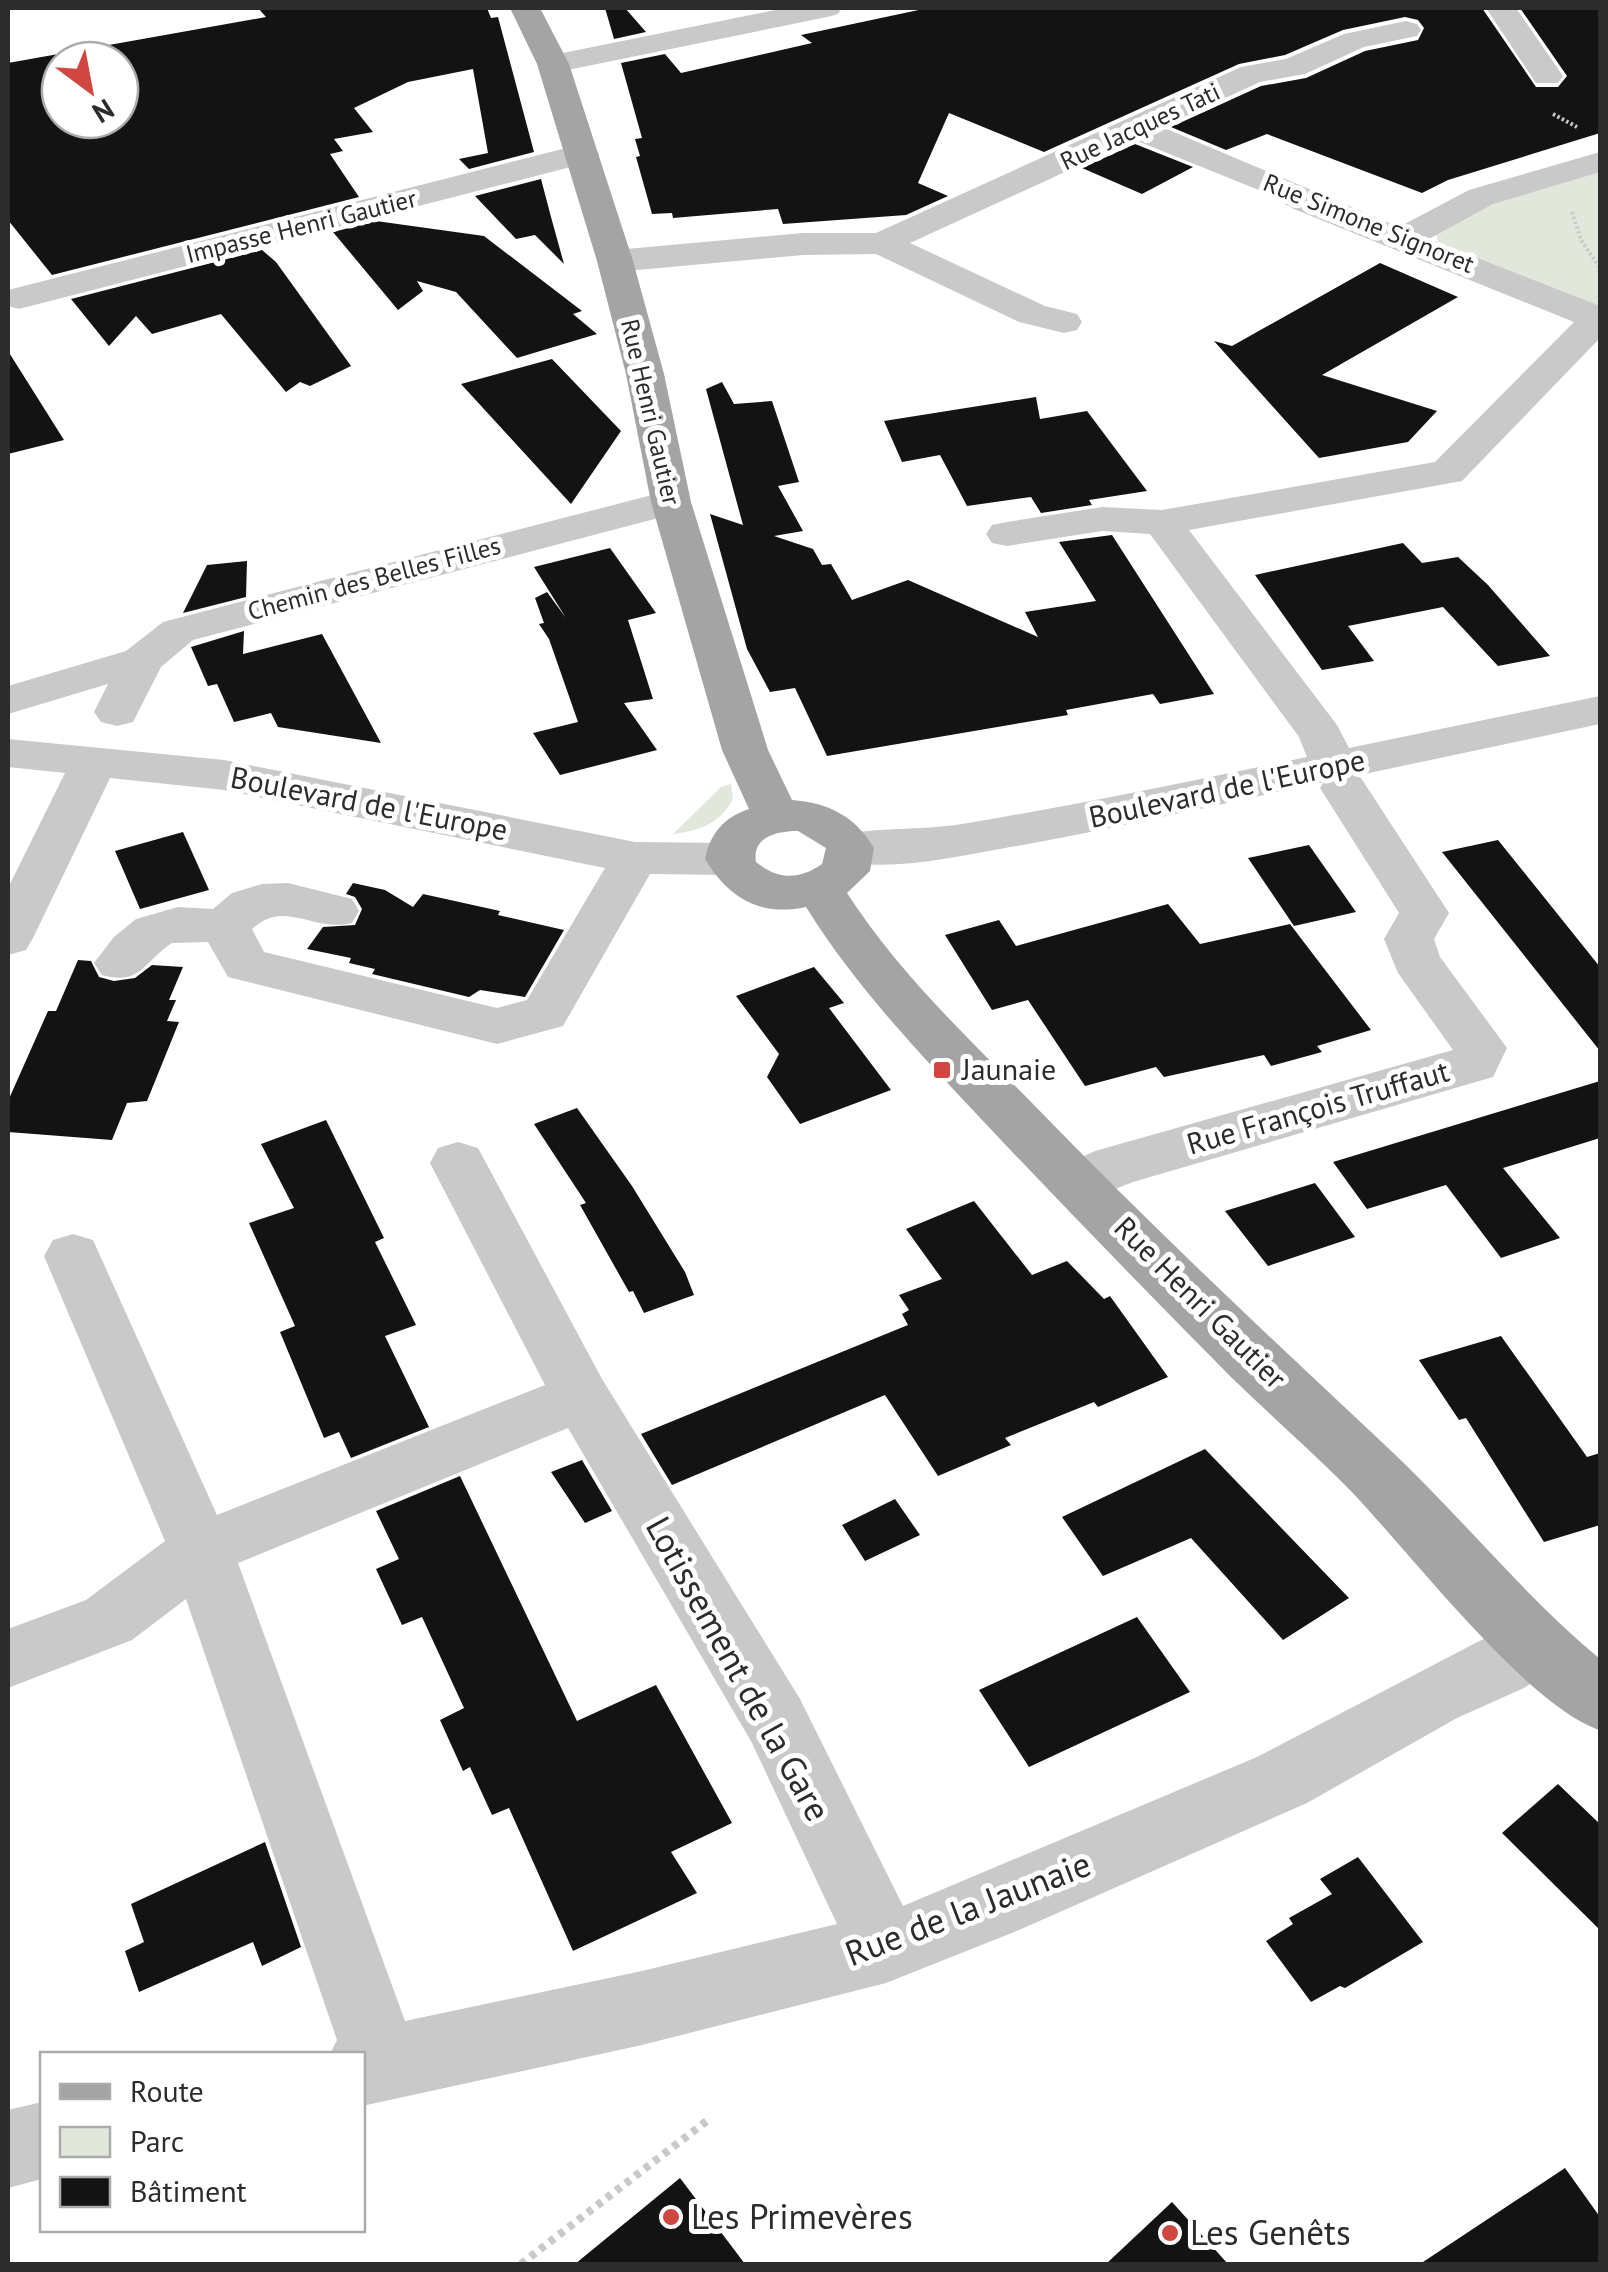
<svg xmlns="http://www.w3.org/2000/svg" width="1608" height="2272" viewBox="0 0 1608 2272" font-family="'PT Sans',sans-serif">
<rect width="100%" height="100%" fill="#fff"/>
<path fill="#e1e8db" d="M 1600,171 L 1600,310 L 1438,242 L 1436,233 L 1492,204 Z
M 731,784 L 733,798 C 722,823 699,831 673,834 L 721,787 Z"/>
<path fill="#131313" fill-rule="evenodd" d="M 258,8 L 487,8 L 491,18 L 498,17 L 534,152 L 469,169 L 459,159 L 488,153 L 473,69 L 408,82 L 354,108 L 373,132 L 334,139 L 343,151 L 330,154 L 359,197 L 52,275 L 8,220 L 8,63 L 266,17 ZM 60,60 L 120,60 L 120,120 L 60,120 Z
M 605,8 L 625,8 L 646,32 L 614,39 Z
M 928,8 L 1482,8 L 1536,87 L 1558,87 L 1567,76 L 1520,8 L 1600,8 L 1600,133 L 1448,180 L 1422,193 L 1267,134 L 1226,150 L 1171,127 L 1261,86 L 1306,78 L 1365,51 L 1418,40 L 1424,28 L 1418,20 L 1405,17 L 1343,30 L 1285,55 L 1239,64 L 1044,152 L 949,113 L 918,183 L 948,196 L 906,215 L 783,224 L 778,209 L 673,218 L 672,213 L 652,214 L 636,157 L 640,156 L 635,139 L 642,138 L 621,63 L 665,54 L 681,73 L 812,43 L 801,35 Z
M 1135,144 L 1193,167 L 1142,194 L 1082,168 Z
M 541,179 L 551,217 L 564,264 L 535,235 L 516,239 L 475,196 Z
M 376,221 L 484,236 L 582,311 L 573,314 L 597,334 L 517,358 L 456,292 L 417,281 L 423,291 L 398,310 L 333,232 Z
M 262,250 L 276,262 L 351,366 L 310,386 L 300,382 L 286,392 L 221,314 L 152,334 L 136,316 L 109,346 L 71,299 Z
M 1380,263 L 1458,297 L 1322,375 L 1437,411 L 1408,442 L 1319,458 L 1214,341 L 1232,346 Z
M 8,351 L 64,440 L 8,454 Z
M 552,359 L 621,431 L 571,504 L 461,384 Z
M 722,382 L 734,404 L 772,401 L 799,482 L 778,486 L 803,531 L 774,536 L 813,549 L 822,565 L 831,564 L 852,600 L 908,580 L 1038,637 L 1025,612 L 1096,601 L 1059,542 L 1112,535 L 1214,694 L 1160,704 L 1153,694 L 1066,710 L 1068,715 L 827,756 L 795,688 L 770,692 L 747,649 L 710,514 L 743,525 L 706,389 Z
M 1036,397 L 1040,419 L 1087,411 L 1147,491 L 1089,500 L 1092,505 L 1041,513 L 1031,497 L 967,506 L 940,455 L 902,462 L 884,421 Z
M 1403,543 L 1422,563 L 1458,557 L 1488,585 L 1550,656 L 1498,666 L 1443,607 L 1348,626 L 1374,661 L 1322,670 L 1255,575 Z
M 610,548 L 656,613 L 628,620 L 653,699 L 624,703 L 657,750 L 560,775 L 533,733 L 578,722 L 549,639 L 539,624 L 544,623 L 535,598 L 547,592 L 566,618 L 534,567 Z
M 247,561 L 246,597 L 183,613 L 207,565 Z
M 244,631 L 243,654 L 322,634 L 381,743 L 278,727 L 271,713 L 234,722 L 217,684 L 208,686 L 191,647 Z
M 183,832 L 209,890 L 140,909 L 115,851 Z
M 1498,840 L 1600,967 L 1600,1051 L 1442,852 Z
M 1309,845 L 1356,912 L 1294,926 L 1248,858 Z
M 353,883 L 385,890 L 413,907 L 423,894 L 500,911 L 498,915 L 564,930 L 525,997 L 480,990 L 469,997 L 372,974 L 375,969 L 349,963 L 351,958 L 307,949 L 323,927 L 355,925 L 362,909 L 355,897 L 346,894 Z
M 1168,904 L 1200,944 L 1290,924 L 1371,1030 L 1317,1046 L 1322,1052 L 1271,1066 L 1264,1055 L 1164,1077 L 1156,1067 L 1085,1086 L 1028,1000 L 992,1010 L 945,935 L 999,920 L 1016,946 Z
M 78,960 L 91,961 L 99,977 L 114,981 L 135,978 L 152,965 L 183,967 L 169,1000 L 176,1000 L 167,1021 L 179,1022 L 147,1101 L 127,1103 L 112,1140 L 8,1132 L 8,1101 L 48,1011 L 56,1011 Z
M 814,967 L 844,1003 L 829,1008 L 891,1090 L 800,1124 L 767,1077 L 779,1054 L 736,996 Z
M 1600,1081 L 1600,1138 L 1503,1168 L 1560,1238 L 1501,1258 L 1446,1185 L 1367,1209 L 1333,1162 Z
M 577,1108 L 632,1186 L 685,1272 L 694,1295 L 644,1313 L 633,1291 L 629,1292 L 580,1205 L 586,1203 L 534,1124 Z
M 326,1120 L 384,1238 L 375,1242 L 416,1325 L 385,1336 L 429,1427 L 351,1458 L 339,1432 L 324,1438 L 280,1332 L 295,1326 L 249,1223 L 294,1208 L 261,1144 Z
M 1315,1183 L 1355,1237 L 1268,1266 L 1225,1211 Z
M 974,1201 L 1032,1275 L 1067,1261 L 1104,1299 L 1110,1296 L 1168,1377 L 1098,1407 L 1094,1402 L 1005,1438 L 1011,1445 L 938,1476 L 885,1395 L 672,1485 L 641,1434 L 908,1325 L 902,1314 L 909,1310 L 899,1295 L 942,1279 L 906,1229 Z
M 1501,1336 L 1587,1457 L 1600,1453 L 1600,1525 L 1544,1542 L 1466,1418 L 1459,1420 L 1419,1360 Z
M 1205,1449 L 1349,1598 L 1283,1640 L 1191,1538 L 1103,1576 L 1062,1517 Z
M 582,1460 L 612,1511 L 585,1523 L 551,1472 Z
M 460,1476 L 577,1721 L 656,1685 L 732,1823 L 671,1852 L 697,1893 L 573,1951 L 509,1808 L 492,1815 L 470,1767 L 463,1771 L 440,1720 L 464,1708 L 422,1617 L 402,1625 L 376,1569 L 399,1559 L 376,1511 Z
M 895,1499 L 920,1535 L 865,1561 L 842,1525 Z
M 1137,1617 L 1190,1692 L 1029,1767 L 979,1690 Z
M 1558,1784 L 1600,1824 L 1600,1930 L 1502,1833 Z
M 265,1842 L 301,1947 L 262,1966 L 253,1942 L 139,1992 L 125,1951 L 144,1942 L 131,1904 Z
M 1358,1857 L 1423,1942 L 1345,1988 L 1340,1986 L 1311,2002 L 1266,1941 L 1293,1924 L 1289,1918 L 1332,1894 L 1320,1879 Z
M 1565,2168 L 1600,2217 L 1600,2264 L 1420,2264 Z
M 680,2178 L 745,2264 L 575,2264 Z
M 1172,2202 L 1228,2264 L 1106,2264 Z"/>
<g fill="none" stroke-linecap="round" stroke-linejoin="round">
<path stroke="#c9c9c9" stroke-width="4" stroke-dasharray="2.5 2.5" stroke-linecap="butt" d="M 1553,114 L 1577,127
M 1572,212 L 1581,240 L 1600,268"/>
<path stroke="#c9c9c9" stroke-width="8" stroke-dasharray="6 6" stroke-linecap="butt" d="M 521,2264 L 708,2120"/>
<path fill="#c9c9c9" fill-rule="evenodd" d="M 785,8 L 842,8 L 838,14 L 827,17 L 553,73 L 542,71 L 537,64 L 542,57 L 553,55 Z
M 1486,8 L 1516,8 L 1563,76 L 1558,83 L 1536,83 Z
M 1406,21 L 1417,24 L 1421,30 L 1417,36 L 1364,47 L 1305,74 L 1260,82 L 1162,127 L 1399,227 L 1469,190 L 1600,152 L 1600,172 L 1493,204 L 1429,239 L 1600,306 L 1600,338 L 1462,481 L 1189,530 L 1337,725 L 1349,748 L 1600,696 L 1600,724 L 1355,776 L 1361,778 L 1449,913 L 1434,939 L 1440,957 L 1507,1048 L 1493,1077 L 1133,1182 L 1080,1203 L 1060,1197 L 1052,1182 L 1060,1167 L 1095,1151 L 1453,1050 L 1398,973 L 1384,939 L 1399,913 L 1320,788 L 1324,782 C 1216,805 1109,830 1000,849 C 948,858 885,873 833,859 L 826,848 L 833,837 C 874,826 919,831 962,824 C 1077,805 1192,781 1307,757 L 1299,737 L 1150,534 L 1102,531 L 1007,546 L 992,543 L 986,534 L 992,525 L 1007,522 L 1102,507 L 1162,510 L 1435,462 L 1574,322 L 1294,209 L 1261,191 L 1135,140 L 910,243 L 1045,306 L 1077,314 L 1082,322 L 1077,330 L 1064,333 L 1019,322 L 876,254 L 803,255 L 615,272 L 602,269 L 597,261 L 602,253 L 615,250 L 803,233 L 876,233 L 1241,67 L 1286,59 L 1344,34 Z
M 582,144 L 594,147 L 599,154 L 594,161 L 19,309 L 8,306 L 8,290 Z
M 671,490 L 685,493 L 691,502 L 685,511 L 193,640 L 161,667 L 133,722 L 117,726 L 101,722 L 94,712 L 108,684 L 8,714 L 8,686 L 126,651 L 163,622 Z
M 8,739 L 224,760 L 635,842 L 729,843 L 746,848 L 753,859 L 746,870 L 729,875 L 650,874 L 563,1026 L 497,1044 L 228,977 L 208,942 L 172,943 C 143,962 141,986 102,975 L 94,963 L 114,937 L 136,919 L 178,907 L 213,909 L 232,893 L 262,884 L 288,883 L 352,899 L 359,911 L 352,923 C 314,933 285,898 252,929 L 264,952 L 497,1008 L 527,1000 L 605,868 L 224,790 L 110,778 L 33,938 L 26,950 L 8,955 L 8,888 L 65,773 L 8,767 Z
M 458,1142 L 478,1148 L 602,1379 L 800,1699 L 903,1906 L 1257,1757 L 1512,1624 L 1535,1616 L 1558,1624 L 1568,1645 L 1558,1666 L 1524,1688 L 1457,1718 L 1307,1803 L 1019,1930 L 886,1983 L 642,2045 L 362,2106 L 362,2054 L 330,2054 L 337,2040 L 186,1599 L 132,1640 L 8,1688 L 8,1629 L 86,1600 L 165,1541 L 44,1256 L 53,1240 L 73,1234 L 93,1240 L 217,1515 L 545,1385 L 430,1163 L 438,1148 ZM 568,1428 L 752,1743 L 837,1924 L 642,1971 L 405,2021 L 238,1563 Z
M 42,2102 L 42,2179 L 8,2188 L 8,2110 Z"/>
<path fill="#a4a4a4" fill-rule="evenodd" d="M 510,8 L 540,8 L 569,64 L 633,261 L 664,374 L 691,502 L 768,750 L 792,800 C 829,803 855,816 874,848 L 870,871 L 847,893 C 898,972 966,1036 1032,1103 C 1146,1221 1266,1334 1386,1446 C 1460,1515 1522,1594 1600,1659 L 1600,1730 C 1526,1706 1406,1547 1346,1486 C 1309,1449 1269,1414 1231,1377 C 1148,1293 1065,1208 984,1122 C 919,1053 856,987 806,907 C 759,917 728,897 705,859 C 710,834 724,817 749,809 L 722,750 L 651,502 L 626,374 L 597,261 L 537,64 ZM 798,831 L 826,848 L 822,864 C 799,880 778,880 756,862 C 752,837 776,831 798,831 Z"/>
</g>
<g fill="#d04742" stroke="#fff" stroke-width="4">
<rect x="932" y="1060" width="20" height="20" rx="5"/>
<circle cx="671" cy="2217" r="10"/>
<circle cx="1170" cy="2233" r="10"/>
</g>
<g text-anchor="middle" stroke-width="10" stroke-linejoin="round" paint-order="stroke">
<g font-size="25" fill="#2c2c2c" stroke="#fff">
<text transform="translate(1140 126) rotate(-25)" y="9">Rue Jacques Tati</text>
<text transform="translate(1369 223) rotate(22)" y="9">Rue Simone Signoret</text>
<text transform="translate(301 226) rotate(-14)" y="9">Impasse Henri Gautier</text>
<text transform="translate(651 412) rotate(77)" y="9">Rue Henri Gautier</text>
<text transform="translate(374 578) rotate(-15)" y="9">Chemin des Belles Filles</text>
</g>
<g font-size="30" fill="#2c2c2c" stroke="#fff">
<text transform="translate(1227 789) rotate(-12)" y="10">Boulevard de l'Europe</text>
<text transform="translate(369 804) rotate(11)" y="10">Boulevard de l'Europe</text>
<text transform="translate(1318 1108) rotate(-16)" y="10">Rue François Truffaut</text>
<text transform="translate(1200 1303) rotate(45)" y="10">Rue Henri Gautier</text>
</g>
<g font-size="30" fill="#2c2c2c" stroke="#fff" text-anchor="start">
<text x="962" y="1080">Jaunaie</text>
</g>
<g font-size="35" fill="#2c2c2c" stroke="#fff">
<text transform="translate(738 1669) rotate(61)" y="12">Lotissement de la Gare</text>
<text transform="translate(968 1909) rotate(-21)" y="12">Rue de la Jaunaie</text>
</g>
<g font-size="35" fill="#2c2c2c" stroke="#fff" text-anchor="start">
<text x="691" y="2229">Les Primevères</text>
<text x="1190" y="2245">Les Genêts</text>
</g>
</g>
<rect width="1608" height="2272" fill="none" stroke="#2c2c2c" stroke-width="20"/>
<rect x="40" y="2052" width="325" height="180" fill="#ffffff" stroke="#ababab" stroke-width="2.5"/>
<rect x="60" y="2084" width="50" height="15" fill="#a4a4a4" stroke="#ababab" stroke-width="2.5"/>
<text x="130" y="2102" font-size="30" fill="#2c2c2c">Route</text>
<rect x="60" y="2127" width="50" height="30" fill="#e1e8db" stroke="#ababab" stroke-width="2.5"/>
<text x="130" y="2152" font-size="30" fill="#2c2c2c">Parc</text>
<rect x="60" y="2177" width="50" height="30" fill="#131313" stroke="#ababab" stroke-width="2.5"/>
<text x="130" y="2202" font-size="30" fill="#2c2c2c">Bâtiment</text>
<g transform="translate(90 90) rotate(148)"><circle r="48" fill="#ffffff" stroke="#ababab" stroke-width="2.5"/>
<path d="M0-8L18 38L0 25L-18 38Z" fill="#d04742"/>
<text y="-15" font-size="28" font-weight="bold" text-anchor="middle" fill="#2c2c2c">N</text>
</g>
</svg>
